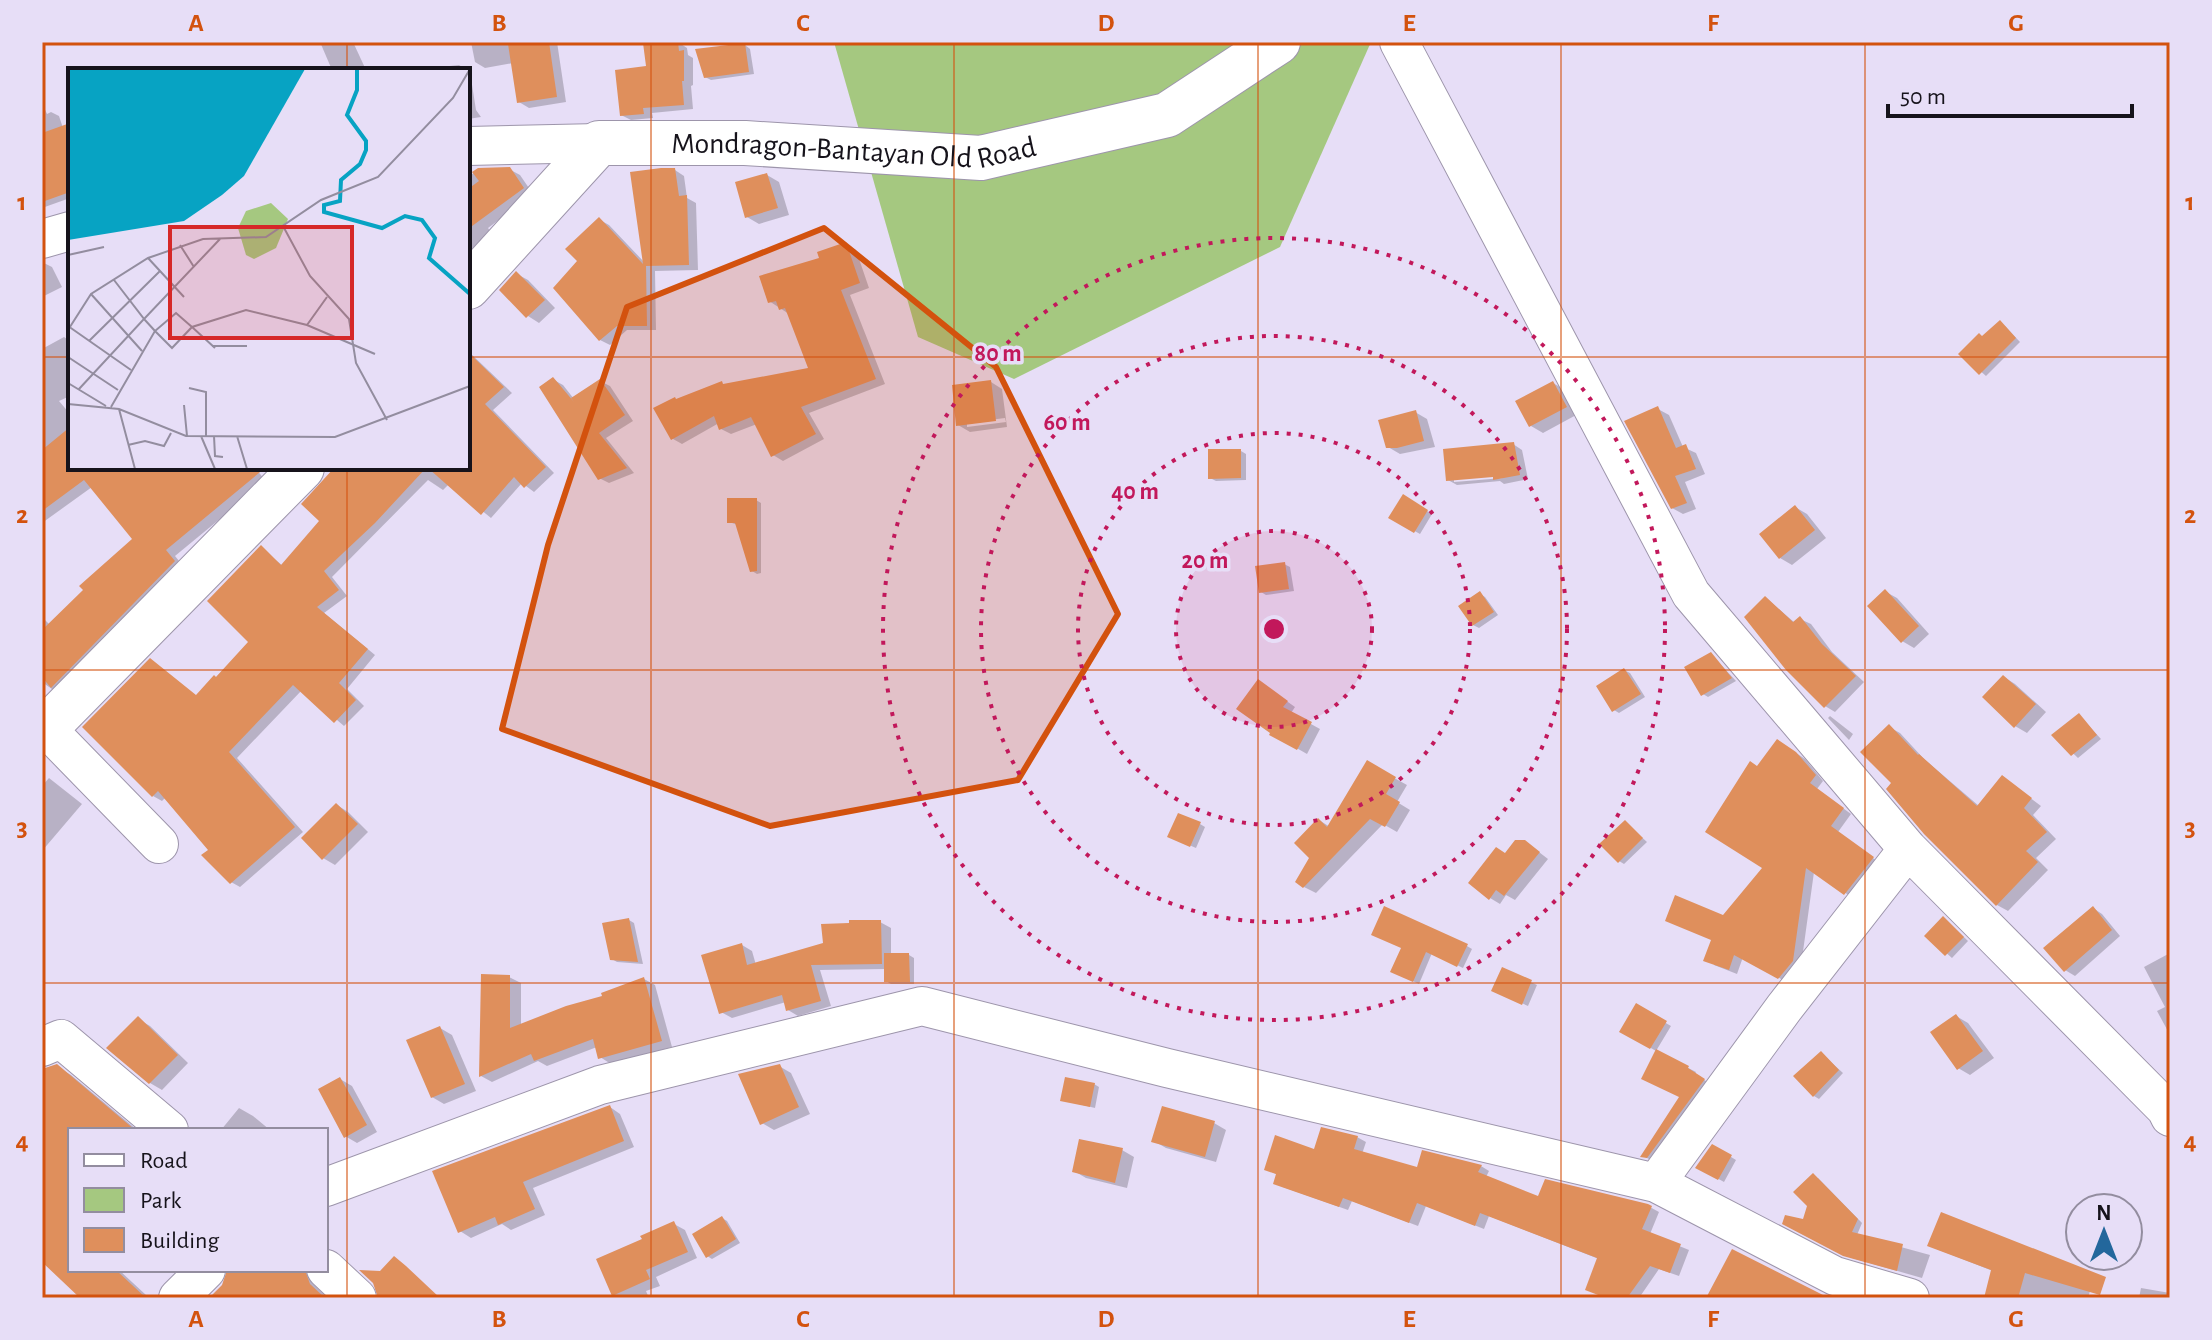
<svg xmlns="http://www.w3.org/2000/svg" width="2212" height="1340" viewBox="0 0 2212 1340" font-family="'Alegreya Sans',sans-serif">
<rect width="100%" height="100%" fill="#e7def7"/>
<path fill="#a5c880" d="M 834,42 L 1371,42 L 1280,247 L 1014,379 L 918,337 Z"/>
<path fill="#0003" fill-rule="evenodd" d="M 320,42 L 353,42 L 366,70 L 332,70 Z
M 471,42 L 557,42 L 566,102 L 529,108 L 519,102 L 513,63 L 485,68 L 475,62 Z
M 678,42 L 687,48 L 688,55 L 693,58 L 693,85 L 691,86 L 693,109 L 652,113 L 653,118 L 631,120 L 621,115 Z
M 745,45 L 750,49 L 754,74 L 711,80 L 705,77 Z
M 459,65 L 467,70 L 422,69 Z
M 468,70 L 470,72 L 476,110 L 481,117 L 468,119 Z
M 42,103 L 47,114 L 51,112 L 59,116 L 63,128 L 70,125 L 70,198 L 42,208 Z
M 509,169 L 520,175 L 533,194 L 488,228 L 493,235 L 474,249 L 468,245 L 468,177 L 478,170 Z
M 675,170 L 684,176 L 687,198 L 696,203 L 698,270 L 655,271 L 656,330 L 627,330 L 610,345 L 600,340 L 579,261 L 600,220 L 609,225 L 645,263 Z
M 767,175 L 779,182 L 789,215 L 759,224 L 747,217 Z
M 846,244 L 856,250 L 869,288 L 850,295 L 885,384 L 809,413 L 824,439 L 783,461 L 773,455 L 757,424 L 731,434 L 721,429 L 719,423 L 682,444 L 673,439 L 678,401 L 725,386 L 811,369 L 789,314 L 769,301 L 822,259 Z
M 42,262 L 52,267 L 62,287 L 42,297 Z
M 517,274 L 528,280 L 555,308 L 539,323 L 528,316 Z
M 2005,326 L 2020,342 L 1986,376 L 1961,354 Z
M 64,337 L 70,341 L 70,396 L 59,401 L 70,414 L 70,468 L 255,468 L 266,481 L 175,556 L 184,567 L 59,694 L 42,682 L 42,617 L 50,625 L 135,540 L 92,487 L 42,523 L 42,349 Z
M 468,351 L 512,393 L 493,410 L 554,473 L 534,492 L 522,483 L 491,518 L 449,484 L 443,490 L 428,480 L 332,577 L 347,596 L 324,613 L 375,655 L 347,689 L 364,706 L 344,726 L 302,690 L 237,758 L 303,832 L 240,887 L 231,882 L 211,850 L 166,797 L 162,801 L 153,796 L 198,696 L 250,642 L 261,548 L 283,566 L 322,520 L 338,468 L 468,468 Z
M 554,380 L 563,385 L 574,399 L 600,381 L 610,386 L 633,421 L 606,438 L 634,473 L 609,483 L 599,478 Z
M 991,382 L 1002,389 L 1007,427 L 970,432 L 958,425 ZM 1005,418 L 1006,422 L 967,427 L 967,423 Z
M 1553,383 L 1565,390 L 1578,414 L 1543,433 L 1531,426 Z
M 1658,409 L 1669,415 L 1683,447 L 1696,453 L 1705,474 L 1685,482 L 1696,509 L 1683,514 L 1672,508 Z
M 1415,412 L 1427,419 L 1435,447 L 1400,454 L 1388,447 Z
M 1513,444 L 1522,450 L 1528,479 L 1504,484 L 1500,481 L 1457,485 L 1448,480 ZM 1502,474 L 1503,478 L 1454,482 L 1454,478 Z
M 1241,451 L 1246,454 L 1246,480 L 1216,481 L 1210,478 Z
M 1404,497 L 1432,514 L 1420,534 L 1391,518 Z
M 756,500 L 761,503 L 761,573 L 757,574 L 752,571 L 738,525 L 729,522 Z
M 1795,507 L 1807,514 L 1826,538 L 1792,565 L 1780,558 Z
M 1284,564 L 1290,567 L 1294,591 L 1266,595 L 1261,592 Z
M 1886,592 L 1897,598 L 1929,634 L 1914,648 L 1902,641 Z
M 1480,594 L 1485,597 L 1498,615 L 1479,628 L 1473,625 Z
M 1766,598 L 1795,623 L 1800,619 L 1811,624 L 1832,652 L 1864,682 L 1835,712 L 1825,706 Z
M 1711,654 L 1736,681 L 1708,697 L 1703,694 Z
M 1624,670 L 1630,673 L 1645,697 L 1619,713 L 1614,710 Z
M 2004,677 L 2015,684 L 2046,712 L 2027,733 L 2015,726 Z
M 1267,687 L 1295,707 L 1291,713 L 1320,729 L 1307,754 L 1272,734 Z
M 2079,715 L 2101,739 L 2078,758 L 2054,735 Z
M 1830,716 L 1853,734 L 1849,740 L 1828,718 Z
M 1889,727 L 1900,733 L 1924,759 L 1979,806 L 2003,777 L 2041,806 L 2033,815 L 2056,839 L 2036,858 L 2048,870 L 2008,911 L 1997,905 L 1926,833 L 1894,783 Z
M 1786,746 L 1805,759 L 1823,781 L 1817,789 L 1851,814 L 1838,832 L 1881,864 L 1853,898 L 1814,872 L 1801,966 L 1788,983 L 1743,957 L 1737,974 L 1714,965 L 1724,917 L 1765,868 L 1758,768 Z
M 1367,763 L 1407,785 L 1397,802 L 1410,810 L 1397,832 L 1383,824 L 1316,893 L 1304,887 L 1319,820 L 1330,827 Z
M 49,778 L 82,804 L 42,851 L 42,786 Z
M 337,805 L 348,812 L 368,832 L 335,865 L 323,858 Z
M 1625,822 L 1647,842 L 1624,864 L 1619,861 Z
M 1200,824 L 1205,827 L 1196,848 L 1175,839 Z
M 1535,849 L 1548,859 L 1515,900 L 1506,895 L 1500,904 L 1490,898 L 1506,855 Z
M 2093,908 L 2102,914 L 2120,936 L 2075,976 L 2065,970 Z
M 1944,918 L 1968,941 L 1952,958 L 1927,936 Z
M 629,920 L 634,923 L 643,964 L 617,962 L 612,959 Z
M 880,922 L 891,928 L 891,955 L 909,955 L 914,958 L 914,984 L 891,984 L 886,981 L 886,969 L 820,970 L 831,1006 L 798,1016 L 788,1010 L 786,1002 L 732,1018 L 721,1012 L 742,945 L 752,951 L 756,965 L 825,944 L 851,925 Z
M 1467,946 L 1472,949 L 1463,968 L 1432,953 L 1419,984 L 1398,974 L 1403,948 Z
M 2170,953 L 2170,1035 L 2157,1011 L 2165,1007 L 2144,967 Z
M 1503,969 L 1537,985 L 1528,1006 L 1499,993 Z
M 483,976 L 509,977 L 521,983 L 521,1026 L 605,998 L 644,979 L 655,985 L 672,1047 L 611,1064 L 600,1057 L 597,1047 L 547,1066 L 538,1061 L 492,1082 L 481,1076 Z
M 1636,1006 L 1671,1026 L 1656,1051 L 1622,1031 Z
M 1956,1016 L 1968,1023 L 1994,1058 L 1970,1075 L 1958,1068 Z
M 138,1019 L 150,1026 L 188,1063 L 162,1090 L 150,1083 Z
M 440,1028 L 452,1035 L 476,1091 L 444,1104 L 432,1097 Z
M 1657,1052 L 1696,1072 L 1695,1074 L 1712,1085 L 1651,1160 L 1643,1156 L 1682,1097 Z
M 1821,1053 L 1843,1073 L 1819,1099 L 1814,1096 Z
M 779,1066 L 791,1073 L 810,1114 L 774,1130 L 762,1123 Z
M 57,1067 L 71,1075 L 137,1130 L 70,1130 L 70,1270 L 119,1270 L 146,1295 L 144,1298 L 83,1298 L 46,1264 L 42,1266 L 42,1070 Z
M 340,1079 L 352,1086 L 377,1132 L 357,1143 L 345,1136 Z
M 1094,1084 L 1099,1087 L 1095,1108 L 1062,1100 Z
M 610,1107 L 620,1114 L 634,1147 L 533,1188 L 545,1215 L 511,1230 L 502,1224 L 471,1238 L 460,1231 Z
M 239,1108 L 253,1116 L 270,1130 L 221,1130 Z
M 1214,1123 L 1226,1130 L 1216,1162 L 1166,1148 L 1154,1141 Z
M 1357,1137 L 1366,1142 L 1362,1154 L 1418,1170 L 1481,1166 L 1489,1171 L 1486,1177 L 1539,1199 L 1648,1206 L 1659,1212 L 1650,1234 L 1689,1250 L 1679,1276 L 1659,1269 L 1639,1298 L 1607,1298 L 1599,1259 L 1489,1216 L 1484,1229 L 1426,1206 L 1418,1226 L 1352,1201 L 1348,1210 L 1283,1187 L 1278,1175 L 1266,1169 Z
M 1713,1146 L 1736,1160 L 1724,1182 L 1697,1167 Z
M 1122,1150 L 1134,1157 L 1127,1188 L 1086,1178 L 1074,1171 Z
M 1818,1178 L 1862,1223 L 1857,1235 L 1930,1255 L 1922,1278 L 1852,1258 L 1804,1222 Z
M 722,1218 L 727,1221 L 740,1243 L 712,1259 L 707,1256 Z
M 674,1224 L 685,1230 L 697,1258 L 656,1277 L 660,1286 L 646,1291 L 649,1298 L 615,1298 L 598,1260 L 644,1240 Z
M 1929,1246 L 2094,1277 L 2088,1298 L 1986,1298 L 1993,1271 Z
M 229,1270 L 304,1270 L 319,1284 L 328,1298 L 211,1298 L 223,1287 Z
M 2141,1288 L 2170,1293 L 2170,1298 L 2139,1298 Z"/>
<path fill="#df8f5c" d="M 527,42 L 549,42 L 557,97 L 517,103 L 508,44 Z
M 658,42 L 678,42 L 679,51 L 684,50 L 684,81 L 682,81 L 684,105 L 643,108 L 644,114 L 620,116 L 615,70 L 646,66 L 643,43 Z
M 745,43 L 749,72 L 704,78 L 695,49 Z
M 70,123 L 70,192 L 42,202 L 42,133 Z
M 510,167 L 524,188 L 468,229 L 468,189 L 479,181 L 472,172 L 478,168 Z
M 661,168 L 675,168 L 679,196 L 687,195 L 689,265 L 646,266 L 647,326 L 617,326 L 599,341 L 553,288 L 577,261 L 565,249 L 599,217 L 643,264 L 630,172 Z
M 767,173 L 778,208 L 745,218 L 735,182 Z
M 846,242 L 860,283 L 841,290 L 876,379 L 801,407 L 816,434 L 771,457 L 751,417 L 719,430 L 714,416 L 671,440 L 653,408 L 675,397 L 676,399 L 722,381 L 723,384 L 808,368 L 785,308 L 779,310 L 776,301 L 768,303 L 759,276 L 819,258 L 817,252 Z
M 516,271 L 545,300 L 526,318 L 499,290 Z
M 2000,320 L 2016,338 L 1979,375 L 1958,354 L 1979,333 L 1982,336 Z
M 468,352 L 504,387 L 485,404 L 546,467 L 524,488 L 514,477 L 481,515 L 428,468 L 468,468 Z
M 553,377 L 574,402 L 571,398 L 600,379 L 625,415 L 599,433 L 627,468 L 598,480 L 539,387 Z
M 991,380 L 996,421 L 956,426 L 952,385 Z
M 1553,381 L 1567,407 L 1529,427 L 1515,401 Z
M 1658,406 L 1676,448 L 1686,444 L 1696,469 L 1675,476 L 1687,503 L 1671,509 L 1624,421 Z
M 1416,410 L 1424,441 L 1397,448 L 1386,448 L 1378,420 Z
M 70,427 L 70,468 L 265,468 L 166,550 L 175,561 L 51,688 L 42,677 L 42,630 L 83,590 L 79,586 L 132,539 L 84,480 L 42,511 L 42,450 Z
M 1514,442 L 1520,475 L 1493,480 L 1493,477 L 1446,481 L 1443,449 Z
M 1208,449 L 1241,449 L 1241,478 L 1208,479 Z
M 334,468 L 426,468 L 375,523 L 324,571 L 339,590 L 317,607 L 368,649 L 339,683 L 356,700 L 334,723 L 293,685 L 229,752 L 295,827 L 230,884 L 201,855 L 208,850 L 158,791 L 152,797 L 82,727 L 150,658 L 196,695 L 214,675 L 216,677 L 248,642 L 207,601 L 261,545 L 281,565 L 319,521 L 301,504 Z
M 1403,494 L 1428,510 L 1414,533 L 1388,518 Z
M 727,498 L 757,498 L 757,571 L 750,572 L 735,523 L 727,523 Z
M 1795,505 L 1815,530 L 1779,559 L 1759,534 Z
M 1285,562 L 1289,589 L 1259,593 L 1255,566 Z
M 1885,589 L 1919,626 L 1901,643 L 1867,606 Z
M 1480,591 L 1494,612 L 1472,626 L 1458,606 Z
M 1765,596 L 1793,622 L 1800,616 L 1822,644 L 1856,676 L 1824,708 L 1786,670 L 1744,617 Z
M 1711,652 L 1732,678 L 1701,696 L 1684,667 Z
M 1624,668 L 1641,694 L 1612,712 L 1596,686 Z
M 2003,675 L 2036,704 L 2014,728 L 1982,697 Z
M 1258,679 L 1288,701 L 1283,707 L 1312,722 L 1297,750 L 1269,735 L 1270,733 L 1236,709 Z
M 2079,713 L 2097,735 L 2071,756 L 2051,735 Z
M 1889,724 L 1918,755 L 1919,754 L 1977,806 L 2002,775 L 2032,798 L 2024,808 L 2047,832 L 2026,851 L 2038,862 L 1996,906 L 1924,834 L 1886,789 L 1891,783 L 1860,752 Z
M 1777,739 L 1796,752 L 1816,775 L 1810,783 L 1844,808 L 1831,826 L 1874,857 L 1844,895 L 1806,868 L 1793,961 L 1778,979 L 1734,955 L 1729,970 L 1703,961 L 1711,940 L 1665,921 L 1675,895 L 1723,915 L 1762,868 L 1705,832 L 1750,761 L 1757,766 Z
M 1367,760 L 1396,777 L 1386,794 L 1400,802 L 1385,827 L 1370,819 L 1303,888 L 1295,882 L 1309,858 L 1294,843 L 1318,818 L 1327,827 Z
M 336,803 L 358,824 L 322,860 L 301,838 Z
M 1178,813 L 1201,822 L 1190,847 L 1167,837 Z
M 1625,820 L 1643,838 L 1618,863 L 1599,844 Z
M 1515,840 L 1525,840 L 1540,852 L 1504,896 L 1496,890 L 1489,900 L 1468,883 L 1496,847 L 1505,853 Z
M 1384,906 L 1468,944 L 1457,967 L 1426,952 L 1413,982 L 1390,972 L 1401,948 L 1371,935 Z
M 2093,906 L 2112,930 L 2064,972 L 2043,948 Z
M 1943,916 L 1964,937 L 1945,956 L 1924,936 Z
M 629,918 L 638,962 L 610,960 L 602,923 Z
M 849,920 L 881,920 L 882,964 L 811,965 L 821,1001 L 786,1011 L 782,995 L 719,1014 L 701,955 L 742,943 L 747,965 L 823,943 L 821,924 L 849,923 Z
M 884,953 L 909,953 L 910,982 L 884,982 Z
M 1502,967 L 1532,980 L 1522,1005 L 1491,991 Z
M 481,974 L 510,975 L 510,1028 L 566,1006 L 602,996 L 601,993 L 644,977 L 662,1041 L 598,1059 L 593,1039 L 534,1061 L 531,1054 L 479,1077 Z
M 1636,1003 L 1667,1021 L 1650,1049 L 1619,1032 Z
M 1956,1014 L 1983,1051 L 1957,1070 L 1930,1032 Z
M 138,1016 L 178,1055 L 149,1084 L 106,1048 Z
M 440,1026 L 465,1084 L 431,1098 L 406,1040 Z
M 1656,1049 L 1689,1066 L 1688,1068 L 1705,1079 L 1647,1158 L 1640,1157 L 1679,1097 L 1641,1079 Z
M 1821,1051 L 1839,1070 L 1813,1097 L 1793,1076 Z
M 57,1064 L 135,1130 L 70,1130 L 70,1270 L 116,1270 L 146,1298 L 80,1298 L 42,1262 L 42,1069 Z
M 780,1064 L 799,1107 L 760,1125 L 738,1074 Z
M 340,1077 L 367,1125 L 344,1138 L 318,1089 Z
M 1065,1077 L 1095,1083 L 1090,1107 L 1060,1101 Z
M 610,1105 L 624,1141 L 523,1182 L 535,1209 L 498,1225 L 495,1217 L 458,1233 L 432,1171 Z
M 1162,1106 L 1215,1121 L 1205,1157 L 1151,1142 Z
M 1321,1127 L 1358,1136 L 1354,1149 L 1417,1167 L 1422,1150 L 1482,1165 L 1478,1172 L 1538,1196 L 1545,1179 L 1648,1204 L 1652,1206 L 1642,1229 L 1681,1244 L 1670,1273 L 1650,1266 L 1627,1298 L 1606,1298 L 1585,1290 L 1597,1258 L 1480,1213 L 1475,1226 L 1417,1203 L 1409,1223 L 1343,1198 L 1339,1207 L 1273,1184 L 1276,1174 L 1264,1170 L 1275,1135 L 1314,1149 Z
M 1079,1139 L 1123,1148 L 1115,1183 L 1072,1172 Z
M 1712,1144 L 1732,1155 L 1718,1180 L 1695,1168 Z
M 1813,1173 L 1858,1219 L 1852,1232 L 1903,1244 L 1897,1271 L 1843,1256 L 1782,1224 L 1785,1215 L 1803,1219 L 1807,1206 L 1793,1192 Z
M 1941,1212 L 2106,1277 L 2100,1295 L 2025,1273 L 2018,1298 L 1984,1298 L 1991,1270 L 1927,1246 Z
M 722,1216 L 736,1239 L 706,1258 L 692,1234 Z
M 674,1221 L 688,1252 L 646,1270 L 650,1279 L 612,1296 L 596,1259 L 642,1239 L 640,1236 Z
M 1732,1249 L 1825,1296 L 1824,1298 L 1706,1298 Z
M 394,1256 L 406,1266 L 440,1298 L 378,1298 L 373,1283 L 359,1270 L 380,1271 Z
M 227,1270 L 305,1270 L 310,1284 L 325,1298 L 209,1298 L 222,1285 Z"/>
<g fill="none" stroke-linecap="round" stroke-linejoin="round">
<defs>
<path id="minor" d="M 1399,42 L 1691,594 L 1908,849 L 2166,1109 L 2170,1117
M 468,146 L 599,143
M 42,239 L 70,231
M 42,724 L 159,844
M 42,1047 L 61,1039 L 169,1130
M 1656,1183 L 1784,1008 L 1908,849
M 326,1187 L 600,1085 L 922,1006 L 1167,1068 L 1656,1183 L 1835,1276 L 1910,1298
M 326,1269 L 357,1298
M 178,1298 L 206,1270"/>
<g id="tertiary">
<path id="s1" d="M 468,287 L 599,143 L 745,143 L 981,158 L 1167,115 L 1278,42"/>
<path d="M 42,732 L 302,468"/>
</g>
</defs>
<use href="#minor" stroke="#9d95ab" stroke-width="40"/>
<use href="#tertiary" stroke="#9d95ab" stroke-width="46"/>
<use href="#minor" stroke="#fff" stroke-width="38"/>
<use href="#tertiary" stroke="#fff" stroke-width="44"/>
</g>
<path fill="#d3520e" fill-opacity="0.2" stroke="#d3520e" stroke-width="6" stroke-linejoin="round" d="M 824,228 L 996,367 L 1118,614 L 1018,780 L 770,826 L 502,729 L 548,545 L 627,307 Z"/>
<path fill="none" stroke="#d3520e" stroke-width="2" stroke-opacity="0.55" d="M 347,42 L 347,70M 651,42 L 651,1298M 954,42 L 954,1298M 1258,42 L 1258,1298M 1561,42 L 1561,1298M 1865,42 L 1865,1298M 42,357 L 70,357M 468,357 L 2170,357M 347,468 L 347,1298M 42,670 L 2170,670M 42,983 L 2170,983"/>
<circle cx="1274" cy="629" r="98" fill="#c2185b" fill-opacity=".12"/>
<g fill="none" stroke="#c2185b" stroke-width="4" stroke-dasharray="4 8">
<circle cx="1274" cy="629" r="98"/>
<circle cx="1274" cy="629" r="196"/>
<circle cx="1274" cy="629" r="293"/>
<circle cx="1274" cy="629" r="391"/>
</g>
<g text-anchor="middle" stroke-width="7" stroke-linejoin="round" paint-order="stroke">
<g font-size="30" fill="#16131b" stroke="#e7def7">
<text dy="10" stroke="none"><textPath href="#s1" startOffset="450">Mondragon-Bantayan Old Road</textPath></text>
</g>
</g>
<g transform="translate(68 68)">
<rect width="402" height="402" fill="#e7def7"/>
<path d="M 203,135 L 220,151 L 208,180 L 186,191 L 178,187 L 170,160 L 178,143 Z" fill="#a5c880"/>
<path d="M 0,1 L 237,1 L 176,108 L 154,127 L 116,153 L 0,172 Z" fill="#07a3c3"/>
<path fill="none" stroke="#07a3c3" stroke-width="4" d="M 289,1 L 289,22 L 279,47 L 298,73 L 298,82 L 292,96 L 273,112 L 272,133 L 256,137 L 256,144 L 314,160 L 337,148 L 354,152 L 367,170 L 361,190 L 402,226"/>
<path fill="none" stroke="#938d9f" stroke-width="2" d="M 215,158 L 242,208 L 281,251 L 288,295 L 319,352M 112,177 L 126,199M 0,187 L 36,179M 80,190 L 116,229M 23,226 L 74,283M 239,257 L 259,229M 0,258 L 63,302M 0,262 L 23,226 L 80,190 L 135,171 L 198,169 L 253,132 L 310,109 L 385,30 L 402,1M 21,273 L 92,203M 144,278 L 179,278M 147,280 L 124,259 L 108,245 L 87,263 L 104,280 L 124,259 L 178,242 L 239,257 L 307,286M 0,289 L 50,322M 0,315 L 38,338M 121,320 L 138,324 L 138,368M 11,321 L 76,251 L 46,212M 0,336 L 51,341 L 118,368 L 267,369 L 402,318M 116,337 L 119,368M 43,339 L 87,263 L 76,251 L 152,171M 51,341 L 67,401M 133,368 L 147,401M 146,368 L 147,388 L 155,389M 169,368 L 179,401M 60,377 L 77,373 L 96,378 L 103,365"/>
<path fill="#d62828" fill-opacity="0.15" stroke="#d62828" stroke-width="4" d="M 102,159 L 284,159 L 284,270 L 102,270 Z"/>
<rect width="402" height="402" fill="none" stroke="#16131b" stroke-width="4"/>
</g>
<circle cx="1274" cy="629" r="12" fill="#c2185b" stroke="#e7def7" stroke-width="4"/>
<g font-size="24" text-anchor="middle" font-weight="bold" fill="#c2185b" stroke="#e7def7" stroke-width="7" stroke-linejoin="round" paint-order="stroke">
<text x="998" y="361">80 m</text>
<text x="1067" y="430">60 m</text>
<text x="1135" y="499">40 m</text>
<text x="1205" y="568">20 m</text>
</g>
<rect width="2212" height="1340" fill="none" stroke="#e7def7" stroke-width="88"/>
<rect x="68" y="1128" width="260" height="144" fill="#e7def7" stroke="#938d9f" stroke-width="2"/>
<rect x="84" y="1154" width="40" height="12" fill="#ffffff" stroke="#938d9f" stroke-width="2"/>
<text x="140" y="1168" font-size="24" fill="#16131b">Road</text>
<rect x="84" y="1188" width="40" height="24" fill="#a5c880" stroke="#938d9f" stroke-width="2"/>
<text x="140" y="1208" font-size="24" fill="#16131b">Park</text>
<rect x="84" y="1228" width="40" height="24" fill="#df8f5c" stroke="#938d9f" stroke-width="2"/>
<text x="140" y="1248" font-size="24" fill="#16131b">Building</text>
<g transform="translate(2104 1232)"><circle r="38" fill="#e7def7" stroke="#938d9f" stroke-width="2"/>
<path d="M0-6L14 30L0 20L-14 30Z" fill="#23679c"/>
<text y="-12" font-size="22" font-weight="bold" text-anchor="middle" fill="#16131b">N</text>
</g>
<path d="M1888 104v12h244v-12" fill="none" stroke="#16131b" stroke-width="4"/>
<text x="1900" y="104" font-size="24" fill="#16131b" stroke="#e7def7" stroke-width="6" paint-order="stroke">50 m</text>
<rect x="44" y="44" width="2124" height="1252" fill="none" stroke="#d3520e" stroke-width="3"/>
<g font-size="26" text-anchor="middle" font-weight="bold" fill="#d3520e">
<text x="196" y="31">A</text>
<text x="499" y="31">B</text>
<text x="803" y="31">C</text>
<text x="1106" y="31">D</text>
<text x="1409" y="31">E</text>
<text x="1713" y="31">F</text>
<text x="2016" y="31">G</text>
<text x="22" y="210">1</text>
<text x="2190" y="210">1</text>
<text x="22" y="523">2</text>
<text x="2190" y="523">2</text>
<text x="22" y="836">3</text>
<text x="2190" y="836">3</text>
<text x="22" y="1149">4</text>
<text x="2190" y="1149">4</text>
<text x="196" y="1327">A</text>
<text x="499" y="1327">B</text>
<text x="803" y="1327">C</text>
<text x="1106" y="1327">D</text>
<text x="1409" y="1327">E</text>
<text x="1713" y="1327">F</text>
<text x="2016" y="1327">G</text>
</g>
</svg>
